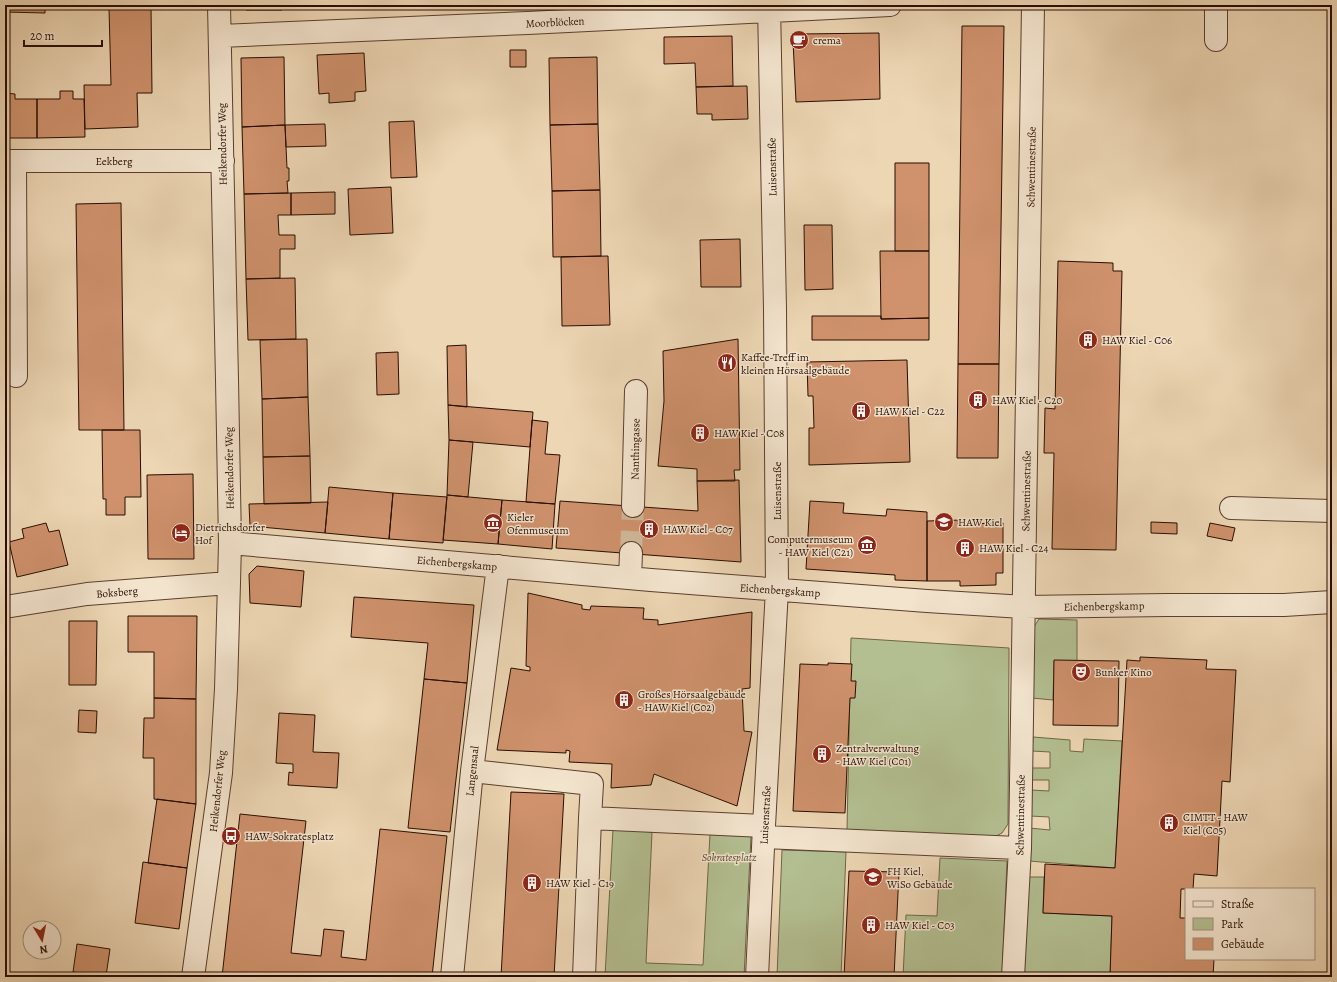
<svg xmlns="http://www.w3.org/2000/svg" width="1337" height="982" viewBox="0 0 1337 982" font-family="Alegreya,serif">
<rect width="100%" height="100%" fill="#edd6b4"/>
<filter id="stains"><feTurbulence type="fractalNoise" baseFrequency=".005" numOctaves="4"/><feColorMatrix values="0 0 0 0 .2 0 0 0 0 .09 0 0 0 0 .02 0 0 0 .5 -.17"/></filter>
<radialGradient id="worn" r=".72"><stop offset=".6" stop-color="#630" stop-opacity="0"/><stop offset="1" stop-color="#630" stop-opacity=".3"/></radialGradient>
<path fill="#b3bf91" stroke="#6e6648" d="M 1039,619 L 1077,620 L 1077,661 L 1054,661 L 1053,700 L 1032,698 L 1033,632 L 1035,625 Z
M 851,638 L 1009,648 L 1008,824 L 1002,833 L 992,838 L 847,830 Z
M 1033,737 L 1070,740 L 1070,751 L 1083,752 L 1084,739 L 1122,741 L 1115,868 L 1029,861 L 1029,828 L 1050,830 L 1049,817 L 1030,816 L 1031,790 L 1049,791 L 1049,780 L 1031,780 L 1031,768 L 1050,768 L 1050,752 L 1032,751 Z
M 613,829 L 652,832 L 646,963 L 703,965 L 710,834 L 751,836 L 744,977 L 605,977 Z
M 782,850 L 846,852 L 841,977 L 777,977 Z
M 940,858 L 1007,861 L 1002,977 L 903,977 L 906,915 L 937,916 Z
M 1029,877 L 1044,877 L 1043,913 L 1112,916 L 1110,977 L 1024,977 Z"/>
<path fill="#cf926d" stroke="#290d00" d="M 5,5 L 45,5 L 45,13 L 5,12 Z
M 241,5 L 282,5 L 282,10 L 246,10 Z
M 151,7 L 152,93 L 137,93 L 138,127 L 85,129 L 84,85 L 111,85 L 109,8 Z
M 962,26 L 1004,26 L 999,364 L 958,364 Z
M 879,33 L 880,99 L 796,102 L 793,41 L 800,34 Z
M 732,36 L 733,86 L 696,87 L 695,63 L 664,64 L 664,37 Z
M 510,50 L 526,50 L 526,67 L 510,67 Z
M 364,53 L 366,91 L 355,92 L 355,101 L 329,103 L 329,93 L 319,94 L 317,55 Z
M 284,57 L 285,125 L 242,127 L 241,58 Z
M 597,57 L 598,124 L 550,125 L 549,58 Z
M 747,86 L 748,119 L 712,120 L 712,114 L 697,114 L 696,87 Z
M 60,91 L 73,91 L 73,99 L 84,99 L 85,137 L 37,138 L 37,99 L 60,99 Z
M 5,93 L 15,94 L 15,99 L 37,99 L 37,138 L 5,138 Z
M 414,121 L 417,177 L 391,178 L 389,122 Z
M 325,124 L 326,146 L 286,147 L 285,125 Z
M 598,124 L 600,190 L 552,191 L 550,125 Z
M 285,125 L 287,168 L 289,168 L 289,181 L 287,181 L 288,193 L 244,194 L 242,127 Z
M 895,163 L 929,163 L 929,251 L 895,251 Z
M 391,187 L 393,233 L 350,235 L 348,189 Z
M 600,190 L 601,256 L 553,257 L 552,191 Z
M 335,192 L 335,214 L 291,215 L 291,193 Z
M 291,193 L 291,215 L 278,215 L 279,235 L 295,235 L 295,249 L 280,249 L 280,278 L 246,279 L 244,194 Z
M 121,203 L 124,430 L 79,430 L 76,204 Z
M 804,225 L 832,225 L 833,289 L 805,290 Z
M 740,239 L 741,287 L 701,287 L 700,240 Z
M 880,251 L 929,251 L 929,318 L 881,319 Z
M 608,256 L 610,325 L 562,326 L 561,257 Z
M 1058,261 L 1113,263 L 1113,271 L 1122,271 L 1116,550 L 1052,549 L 1054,453 L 1044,453 L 1045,408 L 1055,409 Z
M 295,278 L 296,339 L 248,340 L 246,279 Z
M 812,316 L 881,316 L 881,319 L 929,318 L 929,340 L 812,340 Z
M 307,339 L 308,397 L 262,399 L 260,340 Z
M 738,339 L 740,470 L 734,470 L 735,481 L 697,481 L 697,469 L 658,466 L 664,401 L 663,351 Z
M 466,345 L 467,407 L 448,405 L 447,346 Z
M 398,352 L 399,394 L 377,395 L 376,353 Z
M 907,360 L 910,462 L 809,465 L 809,428 L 814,428 L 813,396 L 808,396 L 807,362 Z
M 958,364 L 999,364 L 998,458 L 957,458 Z
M 308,397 L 310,456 L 263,457 L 262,399 Z
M 448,405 L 533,412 L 530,447 L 449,440 Z
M 532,420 L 548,422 L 545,454 L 560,455 L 555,504 L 526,502 Z
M 102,430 L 140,430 L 141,497 L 125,497 L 125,515 L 106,515 L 106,499 L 103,499 Z
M 449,440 L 473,442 L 468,497 L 447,495 Z
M 310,456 L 311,503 L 264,504 L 263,457 Z
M 193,474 L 194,559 L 148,559 L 147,475 Z
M 739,480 L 741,562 L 556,548 L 560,501 L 698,511 L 697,481 Z
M 329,487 L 393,493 L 389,539 L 325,533 Z
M 393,493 L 447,497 L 443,543 L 389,539 Z
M 447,495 L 502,500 L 498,544 L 443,540 Z
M 502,500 L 555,504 L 552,549 L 498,544 Z
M 810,501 L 844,503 L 843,513 L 886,516 L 887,509 L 927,512 L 927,581 L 895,580 L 895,575 L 806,569 Z
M 328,502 L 325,533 L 250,526 L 249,504 Z
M 962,520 L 962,524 L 1003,523 L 1003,573 L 996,573 L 996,585 L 960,586 L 960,581 L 927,581 L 927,521 Z
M 1151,522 L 1177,523 L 1177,534 L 1151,533 Z
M 46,523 L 49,532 L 59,530 L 68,565 L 17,577 L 9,542 L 24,538 L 22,529 Z
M 1210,523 L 1235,528 L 1232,541 L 1207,536 Z
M 257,566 L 304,571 L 301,607 L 250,603 L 249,574 Z
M 528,593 L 582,605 L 582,609 L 590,610 L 591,606 L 644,608 L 643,619 L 658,620 L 658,625 L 752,612 L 750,688 L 742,689 L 744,731 L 752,732 L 737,806 L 654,774 L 651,785 L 611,788 L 612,764 L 569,762 L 570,751 L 566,750 L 566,753 L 497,750 L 511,668 L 530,671 L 530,667 L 526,666 Z
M 354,597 L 474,605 L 467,683 L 424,679 L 428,643 L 351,637 Z
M 128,616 L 197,616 L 196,699 L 154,698 L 154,652 L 128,652 Z
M 69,621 L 97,621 L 96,685 L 69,685 Z
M 1140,657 L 1207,660 L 1206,669 L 1236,670 L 1230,782 L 1222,781 L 1217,876 L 1194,874 L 1193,889 L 1181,889 L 1180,918 L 1186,918 L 1186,959 L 1214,959 L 1213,977 L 1110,977 L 1112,916 L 1043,913 L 1045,864 L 1115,868 L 1127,660 L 1140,661 Z
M 1054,660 L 1119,661 L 1118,726 L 1053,725 Z
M 828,663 L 852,664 L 851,681 L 856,681 L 855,698 L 850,698 L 845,813 L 793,811 L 800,664 L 828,665 Z
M 424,679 L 467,683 L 450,832 L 408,828 Z
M 154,698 L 196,699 L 196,804 L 154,799 L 154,758 L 143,758 L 144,718 L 154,718 Z
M 79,710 L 97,711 L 96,733 L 78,732 Z
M 279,713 L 315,715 L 313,752 L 339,753 L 337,788 L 288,785 L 289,772 L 293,773 L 293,764 L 276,763 Z
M 511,792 L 564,794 L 554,977 L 501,977 Z
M 157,799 L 196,804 L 187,868 L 148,863 Z
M 240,814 L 306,821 L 291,953 L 321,956 L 324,929 L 344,931 L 341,957 L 366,960 L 380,829 L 447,836 L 432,977 L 222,977 Z
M 143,862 L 187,868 L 179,929 L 135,923 Z
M 849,871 L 899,872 L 894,977 L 844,977 Z
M 77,944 L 110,949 L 106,976 L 73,972 Z"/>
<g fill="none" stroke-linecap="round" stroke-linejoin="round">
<path stroke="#d0b899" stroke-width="22" stroke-dasharray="22 11" stroke-linecap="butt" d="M 631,553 L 633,506"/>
<defs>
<path id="minor" d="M 220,36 L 528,23 L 890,5
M 1216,40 L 1216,5
M 5,161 L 223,161
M 15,161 L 16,376
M 633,506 L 636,391
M 1231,508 L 1332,511
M 230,543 L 651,580 L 927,601 L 1024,607 L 1166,605 L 1284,605 L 1332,602
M 630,578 L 631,553
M 5,607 L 87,594 L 229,583
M 472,771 L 592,784 L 590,818 L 764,826
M 764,837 L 1020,848
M 193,977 L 221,773 L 226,689 L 229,583 L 230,543 L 227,380 L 219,5
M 452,977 L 472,771 L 498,566
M 584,977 L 590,818
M 757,977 L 764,826 L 777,589 L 775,309 L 769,5
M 1013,977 L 1020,848 L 1033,5"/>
</defs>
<use href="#minor" stroke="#5a3f2d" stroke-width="24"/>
<use href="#minor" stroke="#f3e4ce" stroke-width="22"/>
</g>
<defs>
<symbol id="cafe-disc" viewBox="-11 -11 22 22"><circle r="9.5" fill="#8f2418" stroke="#f3e4ce"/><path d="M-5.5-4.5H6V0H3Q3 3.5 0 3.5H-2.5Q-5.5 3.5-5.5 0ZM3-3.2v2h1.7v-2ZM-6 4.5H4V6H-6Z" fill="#fff"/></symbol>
<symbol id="building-disc" viewBox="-11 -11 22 22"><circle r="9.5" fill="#8f2418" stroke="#f3e4ce"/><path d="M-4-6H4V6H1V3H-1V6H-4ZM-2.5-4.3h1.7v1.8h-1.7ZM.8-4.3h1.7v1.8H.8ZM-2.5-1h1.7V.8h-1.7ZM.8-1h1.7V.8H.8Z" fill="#fff"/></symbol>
<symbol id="restaurant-disc" viewBox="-11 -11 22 22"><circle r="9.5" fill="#8f2418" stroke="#f3e4ce"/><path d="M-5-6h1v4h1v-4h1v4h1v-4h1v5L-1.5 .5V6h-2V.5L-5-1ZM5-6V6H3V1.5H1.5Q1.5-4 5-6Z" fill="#fff"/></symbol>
<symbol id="university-disc" viewBox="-11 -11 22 22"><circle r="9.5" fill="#8f2418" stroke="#f3e4ce"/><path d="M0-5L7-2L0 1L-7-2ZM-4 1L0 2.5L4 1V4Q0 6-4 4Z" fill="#fff"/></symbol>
<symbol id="museum-disc" viewBox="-11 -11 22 22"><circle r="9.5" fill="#8f2418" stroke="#f3e4ce"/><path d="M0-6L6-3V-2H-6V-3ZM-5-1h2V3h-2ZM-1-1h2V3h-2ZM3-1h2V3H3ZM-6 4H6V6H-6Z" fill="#fff"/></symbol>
<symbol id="hotel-disc" viewBox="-11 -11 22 22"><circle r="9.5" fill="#8f2418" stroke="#f3e4ce"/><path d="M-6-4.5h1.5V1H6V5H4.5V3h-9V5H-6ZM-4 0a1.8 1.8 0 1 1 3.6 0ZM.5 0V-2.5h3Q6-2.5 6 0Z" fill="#fff"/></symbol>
<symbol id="theatre-disc" viewBox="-11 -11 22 22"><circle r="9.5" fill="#8f2418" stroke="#f3e4ce"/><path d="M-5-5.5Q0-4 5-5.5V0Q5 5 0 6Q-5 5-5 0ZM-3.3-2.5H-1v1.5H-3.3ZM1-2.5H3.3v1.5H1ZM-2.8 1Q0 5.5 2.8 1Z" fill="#fff"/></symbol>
<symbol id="bus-disc" viewBox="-11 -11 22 22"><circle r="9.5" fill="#8f2418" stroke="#f3e4ce"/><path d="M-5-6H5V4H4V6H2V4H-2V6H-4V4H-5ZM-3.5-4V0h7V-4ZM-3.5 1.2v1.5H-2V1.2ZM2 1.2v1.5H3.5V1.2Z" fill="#fff"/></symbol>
</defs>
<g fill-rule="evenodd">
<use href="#cafe-disc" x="788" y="29" width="22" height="22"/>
<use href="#building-disc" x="1077" y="329" width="22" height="22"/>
<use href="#restaurant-disc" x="716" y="352" width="22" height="22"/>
<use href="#building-disc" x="967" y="389" width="22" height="22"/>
<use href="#building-disc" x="850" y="400" width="22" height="22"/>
<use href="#building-disc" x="689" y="422" width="22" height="22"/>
<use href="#university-disc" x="933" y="511" width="22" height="22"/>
<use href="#museum-disc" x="482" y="512" width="22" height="22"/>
<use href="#building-disc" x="638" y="518" width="22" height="22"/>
<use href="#hotel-disc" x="170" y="522" width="22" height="22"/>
<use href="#museum-disc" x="856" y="534" width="22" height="22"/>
<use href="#building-disc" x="954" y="537" width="22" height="22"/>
<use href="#theatre-disc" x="1070" y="661" width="22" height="22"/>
<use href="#building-disc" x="613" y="689" width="22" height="22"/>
<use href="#building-disc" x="811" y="743" width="22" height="22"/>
<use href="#building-disc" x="1158" y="812" width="22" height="22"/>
<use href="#bus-disc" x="220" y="825" width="22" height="22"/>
<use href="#university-disc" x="862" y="866" width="22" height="22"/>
<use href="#building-disc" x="521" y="872" width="22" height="22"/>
<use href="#building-disc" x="860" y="914" width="22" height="22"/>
</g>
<g text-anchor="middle" stroke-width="3" stroke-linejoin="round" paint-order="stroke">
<g font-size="11" fill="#290d00" stroke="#f3e4ce">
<text transform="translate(555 22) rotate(-3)" y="4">Moorblöcken</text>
<text transform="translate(222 144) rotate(-91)" y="4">Heikendorfer Weg</text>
<text x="114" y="165">Eekberg</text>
<text transform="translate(772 167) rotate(-91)" y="4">Luisenstraße</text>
<text transform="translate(1031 167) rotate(-89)" y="4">Schwentinestraße</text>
<text transform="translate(635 449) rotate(-89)" y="4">Nanthingasse</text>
<text transform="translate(229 468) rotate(-91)" y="4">Heikendorfer Weg</text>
<text transform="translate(777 491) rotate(-90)" y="4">Luisenstraße</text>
<text transform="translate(1026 491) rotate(-89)" y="4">Schwentinestraße</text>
<text transform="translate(457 563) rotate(5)" y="4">Eichenbergskamp</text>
<text transform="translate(780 590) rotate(4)" y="4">Eichenbergskamp</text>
<text transform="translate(117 592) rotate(-5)" y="4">Boksberg</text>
<text transform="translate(1104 606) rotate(-1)" y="4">Eichenbergskamp</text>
<text transform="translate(472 771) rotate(-84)" y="4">Langensaal</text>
<text transform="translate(217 791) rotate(-84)" y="4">Heikendorfer Weg</text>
<text transform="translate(765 815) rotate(-87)" y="4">Luisenstraße</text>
<text transform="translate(1020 815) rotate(-89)" y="4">Schwentinestraße</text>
</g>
<g font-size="11" fill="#290d00" stroke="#f3e4ce" text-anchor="start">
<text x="813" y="44">crema</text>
<text x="1102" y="344">HAW Kiel - C06</text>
<text x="741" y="361">Kaffee-Treff im<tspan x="741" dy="13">kleinen Hörsaalgebäude</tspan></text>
<text x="992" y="404">HAW Kiel - C20</text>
<text x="875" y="415">HAW Kiel - C22</text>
<text x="714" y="437">HAW Kiel - C08</text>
<text x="507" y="521">Kieler<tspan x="507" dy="13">Ofenmuseum</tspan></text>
<text x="958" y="526">HAW Kiel</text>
<text x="195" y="531">Dietrichsdorfer<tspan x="195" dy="13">Hof</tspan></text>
<text x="663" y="533">HAW Kiel - C07</text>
<text x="853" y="543" text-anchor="end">Computermuseum<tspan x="853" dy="13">- HAW Kiel (C21)</tspan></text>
<text x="979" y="552">HAW Kiel - C24</text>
<text x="1095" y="676">Bunker Kino</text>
<text x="638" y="698">Großes Hörsaalgebäude<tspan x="638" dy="13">- HAW Kiel (C02)</tspan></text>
<text x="836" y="752">Zentralverwaltung<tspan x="836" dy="13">- HAW Kiel (C01)</tspan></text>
<text x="1183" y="821">CIMTT - HAW<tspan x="1183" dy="13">Kiel (C05)</tspan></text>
<text x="245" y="840">HAW-Sokratesplatz</text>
<text x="887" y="875">FH Kiel,<tspan x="887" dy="13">WiSo Gebäude</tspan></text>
<text x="546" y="887">HAW Kiel - C19</text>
<text x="885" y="929">HAW Kiel - C03</text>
</g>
<g font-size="11" font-style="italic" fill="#594b33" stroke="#f3e4ce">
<text x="729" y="861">Sokratesplatz</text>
</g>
</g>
<rect width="1337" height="982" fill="none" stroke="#edd6b4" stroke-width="20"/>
<rect x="6" y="6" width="1325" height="970" fill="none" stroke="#290d00" stroke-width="2"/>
<rect x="10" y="10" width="1317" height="962" fill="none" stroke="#290d00"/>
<rect x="1185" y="888" width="130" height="72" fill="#f3e4ce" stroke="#a28e7c"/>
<rect x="1193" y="901" width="20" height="6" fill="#f3e4ce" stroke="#a28e7c"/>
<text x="1221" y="908" font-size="12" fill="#290d00">Straße</text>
<rect x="1193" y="918" width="20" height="12" fill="#b3bf91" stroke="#a28e7c"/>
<text x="1221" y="928" font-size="12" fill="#290d00">Park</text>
<rect x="1193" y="938" width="20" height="12" fill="#cf926d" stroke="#a28e7c"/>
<text x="1221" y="948" font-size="12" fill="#290d00">Gebäude</text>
<g transform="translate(42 940) rotate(170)"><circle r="19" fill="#f3e4ce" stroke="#a28e7c"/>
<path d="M0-3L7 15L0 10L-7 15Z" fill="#8f2418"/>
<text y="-6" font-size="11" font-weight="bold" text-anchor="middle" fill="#290d00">N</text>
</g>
<path d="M24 40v6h78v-6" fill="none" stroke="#290d00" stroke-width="2"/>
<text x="30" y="40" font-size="12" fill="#290d00" stroke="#f3e4ce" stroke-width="3" paint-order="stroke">20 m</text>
<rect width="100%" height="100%" filter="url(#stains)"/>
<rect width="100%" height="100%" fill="url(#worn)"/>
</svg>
